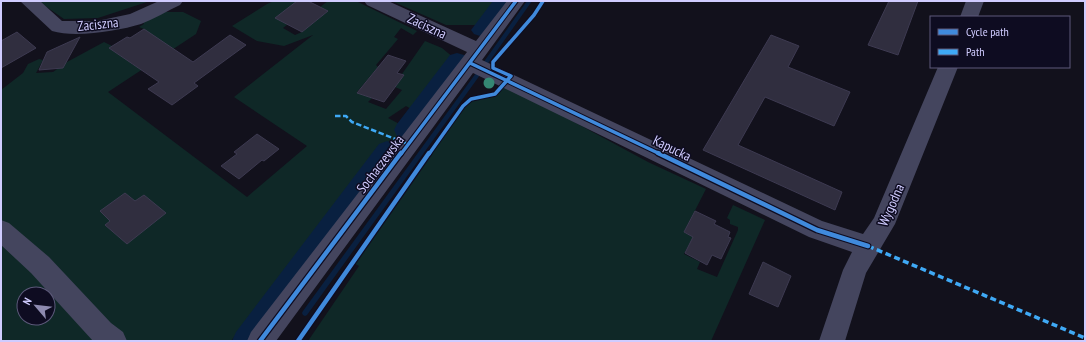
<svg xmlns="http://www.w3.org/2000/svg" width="1086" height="342" viewBox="0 0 1086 342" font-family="'PT Sans Narrow',sans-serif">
<rect width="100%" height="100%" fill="#12111c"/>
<path fill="#0f2827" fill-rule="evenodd" d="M 38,1 L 150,1 L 98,18 L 64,19 Z
M 274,1 L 297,1 L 288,24 L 283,28 L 295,35 L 302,32 L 328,11 L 320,7 L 328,1 L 356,1 L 417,31 L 413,35 L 401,28 L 394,37 L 398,39 L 376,65 L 378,67 L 357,92 L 372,98 L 368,102 L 386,109 L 402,90 L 395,87 L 404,75 L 402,74 L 425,41 L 442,48 L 454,58 L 413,110 L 406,106 L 388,118 L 409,129 L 309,262 L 298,257 L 231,341 L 1,341 L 1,90 L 23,73 L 28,64 L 39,59 L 43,60 L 36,73 L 53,72 L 67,62 L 104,42 L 112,46 L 133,65 L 144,29 L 139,27 L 144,24 L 142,21 L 164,12 L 183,12 L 201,21 L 196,34 L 108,92 L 247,197 L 307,146 L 234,97 L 313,35 L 284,46 L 257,41 L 232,26 L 267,4 ZM 24,294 L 48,294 L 48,318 L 24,318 Z
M 396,1 L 495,1 L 476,25 L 446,25 L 394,2 Z
M 504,84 L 648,162 L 706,189 L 684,232 L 693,237 L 684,254 L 700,262 L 697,269 L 717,277 L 738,230 L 738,227 L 730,224 L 730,220 L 727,218 L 733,205 L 765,220 L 711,341 L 308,341 L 359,266 L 352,262 L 463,106 C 479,92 490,102 504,84 Z"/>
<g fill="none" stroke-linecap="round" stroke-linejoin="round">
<path fill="#092040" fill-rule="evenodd" d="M 527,1 L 532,1 L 487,65 L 483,65 L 482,64 L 483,63 Z
M 478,72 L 480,73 L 481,74 L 480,75 L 307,315 L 305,316 L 303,315 L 302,313 L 303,311 L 476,73 Z"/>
<path fill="#092040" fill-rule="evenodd" d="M 493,1 L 511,1 L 486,34 L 480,36 L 474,34 L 471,30 Z
M 457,53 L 464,55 L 467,60 L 464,65 L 411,136 L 404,138 L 397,136 L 394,130 L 397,124 L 450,55 Z
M 387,141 L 395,144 L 398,150 L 395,156 L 261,341 L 232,341 L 236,332 L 379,144 Z"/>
</g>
<path fill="#302e3f" stroke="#3d3a51" d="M 297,1 L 308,1 L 328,11 L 302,32 L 275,18 Z
M 889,1 L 918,1 L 898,55 L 868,45 Z
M 144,29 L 193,62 L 230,35 L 246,45 L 194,83 L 198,86 L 172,105 L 148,89 L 159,82 L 109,48 L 127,37 L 130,38 Z
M 17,32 L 36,48 L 1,68 L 1,41 Z
M 771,35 L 799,46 L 788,67 L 850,92 L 834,126 L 765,97 L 738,145 L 842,192 L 835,210 L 703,150 Z
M 80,37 L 63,68 L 39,70 L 47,52 Z
M 388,55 L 406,61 L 397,73 L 404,75 L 384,102 L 357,93 Z
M 257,134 L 279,149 L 264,161 L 262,160 L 239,179 L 221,166 L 237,154 L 234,152 Z
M 125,193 L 135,201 L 144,195 L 166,213 L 127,244 L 105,225 L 110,221 L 100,211 Z
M 695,211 L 716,221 L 714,224 L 730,232 L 728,237 L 731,238 L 721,259 L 712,255 L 707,265 L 685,253 L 693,237 L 684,232 Z
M 763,262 L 791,276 L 778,307 L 749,294 Z"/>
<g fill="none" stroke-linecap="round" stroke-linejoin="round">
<path fill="#44455e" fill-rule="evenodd" d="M 20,1 L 40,1 L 62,21 L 97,21 L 130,14 L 159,1 L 183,1 L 180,5 C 167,11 154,19 141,24 C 118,31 75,38 52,31 Z
M 364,1 L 388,1 L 476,41 L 507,1 L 525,1 L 482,60 L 822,221 L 863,234 L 874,218 L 938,67 L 958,67 L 895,224 L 866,273 L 845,341 L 819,341 L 843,270 L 852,252 L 809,237 L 473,73 L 276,341 L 247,341 L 251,332 L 467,52 L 367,5 Z
M 966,1 L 984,1 L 978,17 L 960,17 Z
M 1,220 L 9,223 L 49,257 L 111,323 L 123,332 L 127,341 L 93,341 L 31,273 L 1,245 Z"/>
<path stroke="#3fa9f5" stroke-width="2.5" stroke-dasharray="5.5 2.5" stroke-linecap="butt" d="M 335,116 L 346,116 L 352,122 L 408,144"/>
<path stroke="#3fa9f5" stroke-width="3.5" stroke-dasharray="6 3.5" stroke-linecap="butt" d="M 868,246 L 1085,338"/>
<defs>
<path id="cycleway-far1" d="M 470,63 L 660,154
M 401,154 L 516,1
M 429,154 L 463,106 L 471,99 L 495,94 L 511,76 L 493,68 L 493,62 L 534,15 L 543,1"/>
<path id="cycleway" d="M 658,153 L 817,230 L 868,246
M 260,341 L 401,153
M 298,341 L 429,153"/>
</defs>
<use href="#cycleway-far1" stroke="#0e0c21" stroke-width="5.5"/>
<use href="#cycleway" stroke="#0e0c21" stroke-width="7"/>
<use href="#cycleway-far1" stroke="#408adc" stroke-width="3.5"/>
<use href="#cycleway" stroke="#408adc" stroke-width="4.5"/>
</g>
<circle fill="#358773" cx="489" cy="83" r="5.5"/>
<g text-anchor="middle" stroke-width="3" stroke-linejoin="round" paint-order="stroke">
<g font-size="14" fill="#d0ccff" stroke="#0e0c21">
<text transform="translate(98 24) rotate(-6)" y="5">Zaciszna</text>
<text transform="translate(427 26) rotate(25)" y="5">Zaciszna</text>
<text transform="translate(672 148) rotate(26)" y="5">Kapucka</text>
<text transform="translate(380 164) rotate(-53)" y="5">Sochaczewska</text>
<text transform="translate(891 205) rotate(-66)" y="5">Wygodna</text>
</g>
</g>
<rect width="1086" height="342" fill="none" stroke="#d0ccff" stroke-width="4"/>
<rect x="930" y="16" width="140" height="52" fill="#0e0c21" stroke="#5c597a"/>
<rect x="938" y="29" width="20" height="6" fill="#408adc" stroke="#5c597a"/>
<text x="966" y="36" font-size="12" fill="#d0ccff">Cycle path</text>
<rect x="938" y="49" width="20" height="6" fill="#3fa9f5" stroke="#5c597a"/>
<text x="966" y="56" font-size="12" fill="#d0ccff">Path</text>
<g transform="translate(36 306) rotate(298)"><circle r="19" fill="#0e0c21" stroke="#5c597a"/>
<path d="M0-3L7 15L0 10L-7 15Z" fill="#8e8bb0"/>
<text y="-6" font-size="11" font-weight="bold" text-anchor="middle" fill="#d0ccff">N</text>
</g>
</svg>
